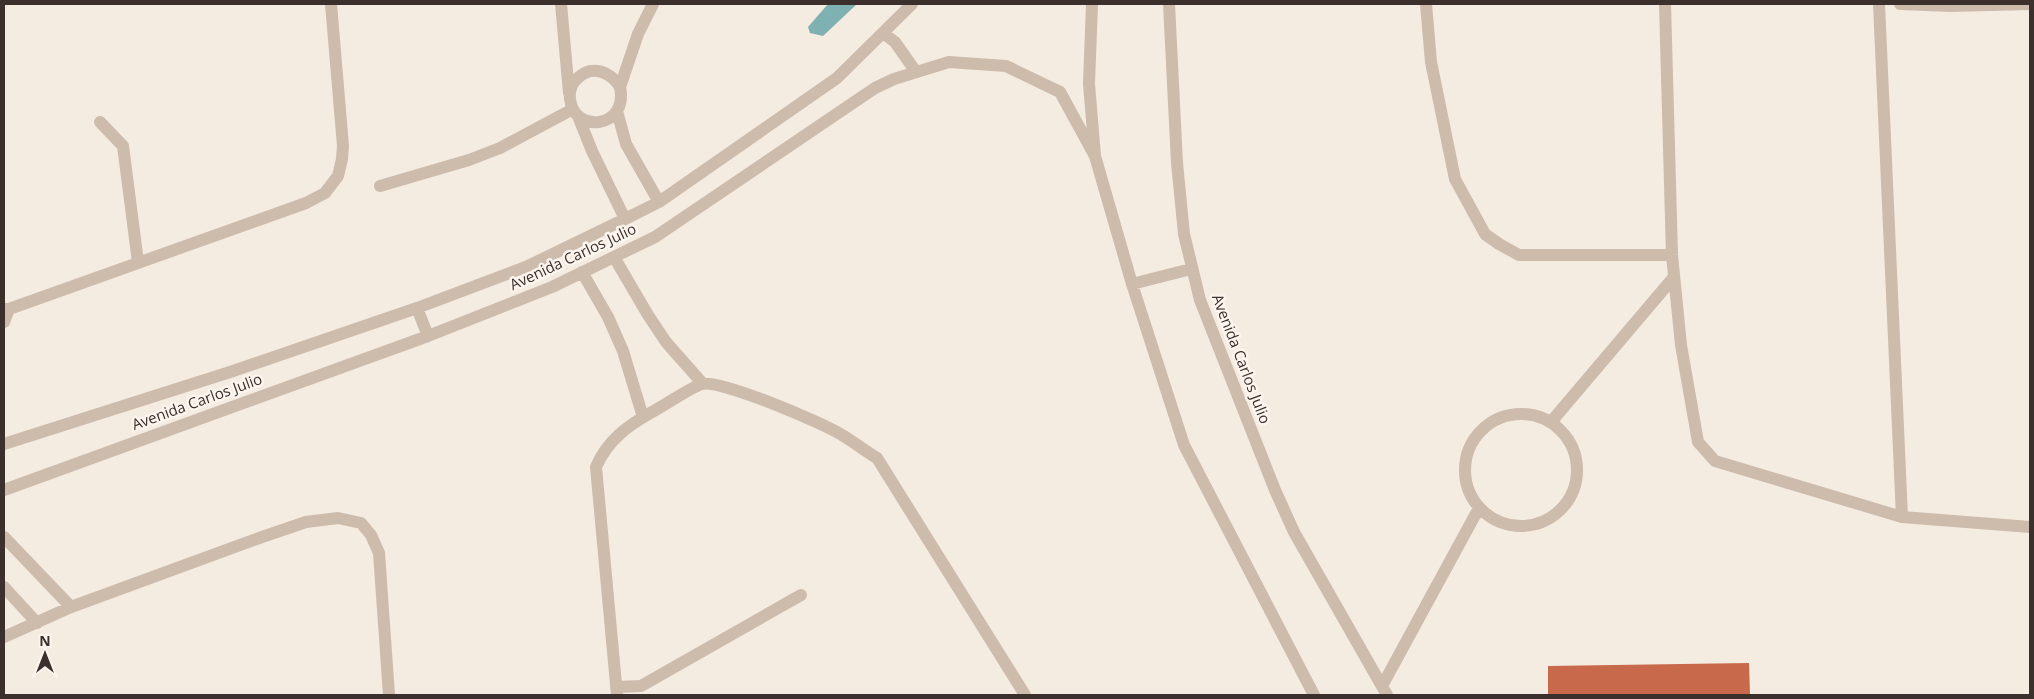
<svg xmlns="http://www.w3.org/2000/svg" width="2034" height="699" viewBox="0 0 2034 699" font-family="'Open Sans',sans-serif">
<rect width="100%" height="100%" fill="#f4ebe1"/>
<path fill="#7fb0b2" d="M 828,4 L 857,4 L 823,36 L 810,33 L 808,27 Z"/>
<path fill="#c8694b" d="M 1749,663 L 1750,695 L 1548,695 L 1548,666 Z"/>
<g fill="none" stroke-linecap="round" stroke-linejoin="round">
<path stroke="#cdbbac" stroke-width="12" d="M 561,4 L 569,93
M 1092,4 L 1089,84 L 1095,156 L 1132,284 L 1184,445 L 1314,695
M 1169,4 L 1177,163 L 1184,234 L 1200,300 L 1275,490 L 1294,532 L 1387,695
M 1426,4 L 1431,62 L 1455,179 L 1485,234 L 1499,244 L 1519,255 L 1672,255
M 1665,4 L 1672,255 L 1681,345 L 1698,442 L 1715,461 L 1902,517 L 2030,527
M 1879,4 L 1902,517
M 1900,4 L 1950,6 L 2030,4
M 883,33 L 895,42 L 916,72
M 620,87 C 611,72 592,64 578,78 C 572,83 569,91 570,99 C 574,135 629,128 620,87 L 638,34 L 653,4
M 617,111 L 626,144 L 659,202
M 578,116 L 592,151 L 625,219
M 100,122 L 123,146 L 138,262
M 380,186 L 469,160 L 500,148 L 573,109
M 614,257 L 648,315 L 666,342 L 703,384
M 582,272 L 608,317 L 623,351 L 643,417
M 1132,284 L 1191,269
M 417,308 L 428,336
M 4,309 L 9,309 L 306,203 L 325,193 L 338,176 L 342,159 L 343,146 L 331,4
M 4,322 L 9,309
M1465 470a56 56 0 1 1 112 0a56 56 0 1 1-112 0Z
M 1551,422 L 1674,277
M 4,444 L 230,372 L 417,308 L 528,266 L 625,219 L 659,202 L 837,78 L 912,4
M 4,490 L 428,336 L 552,287 L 655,237 L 875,88 L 894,79 L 949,62 L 1006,66 L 1060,92 L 1095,156
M 4,537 L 71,607
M 4,587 L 37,623
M 4,637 L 71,607 L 262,537 L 306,522 L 338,518 L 361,523 L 371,535 L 379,553 L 389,695
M 1382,686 L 1479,508
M 616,687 L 641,686 L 801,595
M 617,695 L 596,467 C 607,441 627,426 652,412 C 664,406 691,387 702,384 C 720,379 823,423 842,435 C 854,442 865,451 877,458 L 1025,695"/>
</g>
<g text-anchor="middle" stroke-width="5" stroke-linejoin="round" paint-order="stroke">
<g font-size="15" fill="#3b302b" stroke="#fbf5ee">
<text transform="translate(573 257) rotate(-25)" y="5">Avenida Carlos Julio</text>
<text transform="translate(1241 359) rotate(69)" y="5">Avenida Carlos Julio</text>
<text transform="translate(197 402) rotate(-20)" y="5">Avenida Carlos Julio</text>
</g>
</g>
<rect width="2034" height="699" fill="none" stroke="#3b302b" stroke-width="10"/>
<g transform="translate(45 654)" stroke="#fbf5ee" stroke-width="4" paint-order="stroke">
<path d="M0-4L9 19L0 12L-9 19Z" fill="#3b302b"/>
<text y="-8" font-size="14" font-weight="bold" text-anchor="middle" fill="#3b302b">N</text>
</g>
</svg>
